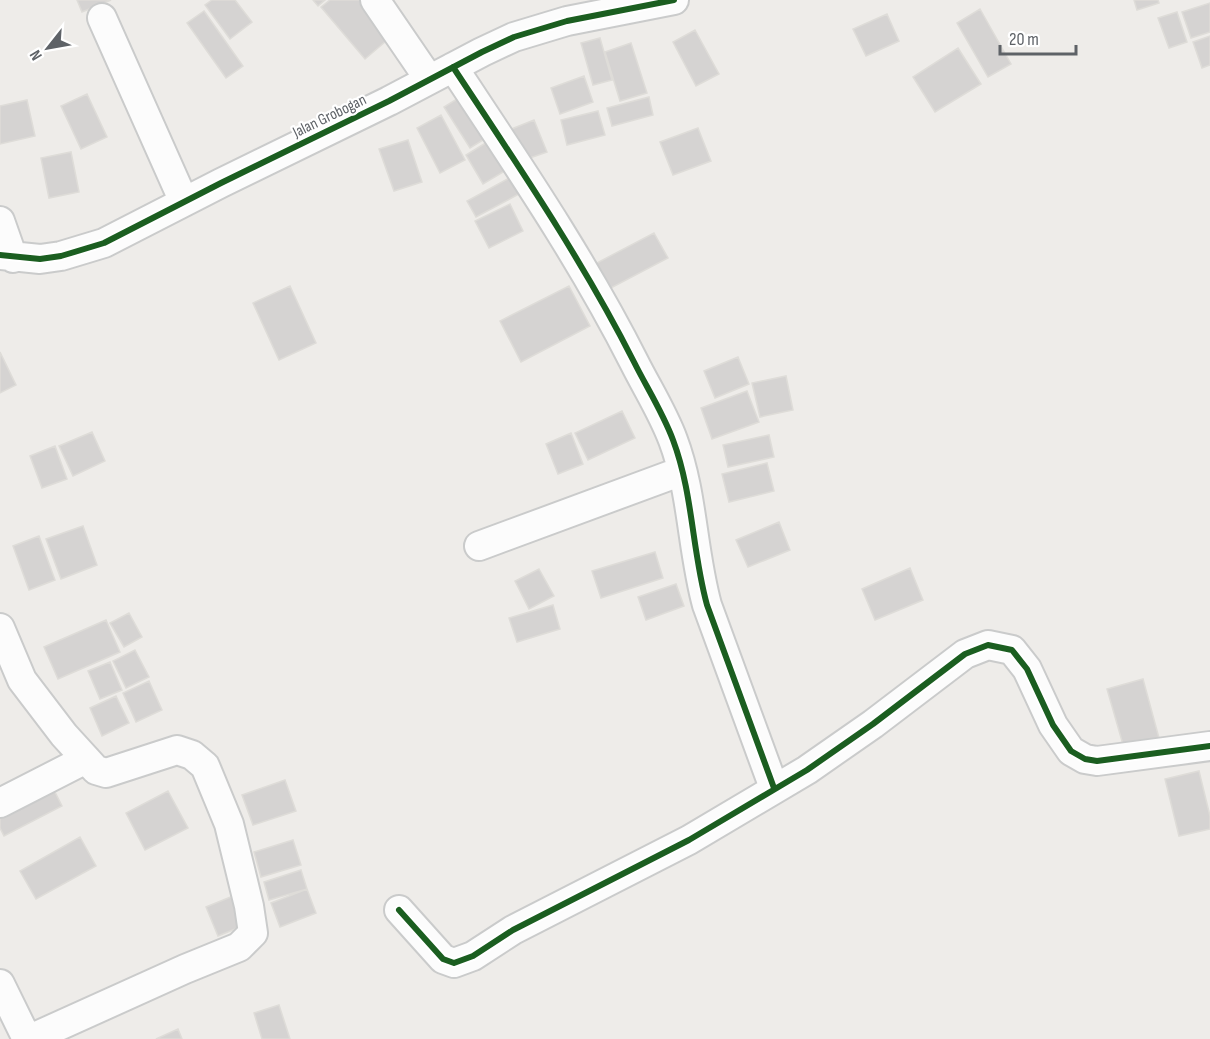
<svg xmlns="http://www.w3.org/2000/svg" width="1210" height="1039" viewBox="0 0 1210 1039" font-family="'Sofia Sans Condensed',sans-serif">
<rect width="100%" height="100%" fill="#eeece9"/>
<path fill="#d5d3d2" stroke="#dedcd8" stroke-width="1.5" d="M 77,0 L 111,0 L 82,12 Z
M 212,0 L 235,0 L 252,22 L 230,39 L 205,5 Z
M 313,0 L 325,0 L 318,6 Z
M 330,0 L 362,0 L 392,36 L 365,59 L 321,7 Z
M 1134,0 L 1158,0 L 1159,3 L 1137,10 Z
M 1210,3 L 1210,32 L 1191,38 L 1182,12 Z
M 980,9 L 1011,64 L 988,77 L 957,23 Z
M 204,11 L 243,66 L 226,78 L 187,23 Z
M 1177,12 L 1187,42 L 1169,48 L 1158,18 Z
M 887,14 L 899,41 L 866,56 L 853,29 Z
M 695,30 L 719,74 L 696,86 L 673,42 Z
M 1210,36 L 1210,65 L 1202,68 L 1193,42 Z
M 600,38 L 612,80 L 593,85 L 581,43 Z
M 631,43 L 647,93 L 620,101 L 605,52 Z
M 958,48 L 981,84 L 935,112 L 913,77 Z
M 584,76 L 593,102 L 560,114 L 551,88 Z
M 87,94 L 107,137 L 81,149 L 61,106 Z
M 465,94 L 491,135 L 470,148 L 444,107 Z
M 649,97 L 653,115 L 612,126 L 607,108 Z
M 27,100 L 35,136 L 0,144 L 0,106 Z
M 598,111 L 605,135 L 567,145 L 561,120 Z
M 441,115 L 465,160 L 440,173 L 417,128 Z
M 534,120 L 547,152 L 521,161 L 509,130 Z
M 698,128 L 711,161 L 673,175 L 660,142 Z
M 492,139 L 510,168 L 483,184 L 466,155 Z
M 408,140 L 422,182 L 394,191 L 379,149 Z
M 71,152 L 79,192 L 49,198 L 41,158 Z
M 511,177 L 519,194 L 476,217 L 467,201 Z
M 510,204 L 523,231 L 489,248 L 475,221 Z
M 654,233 L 668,258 L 607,290 L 593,265 Z
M 290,286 L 316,343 L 279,360 L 253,303 Z
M 569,286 L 590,326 L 521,362 L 500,321 Z
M 0,352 L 16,385 L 0,393 Z
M 738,357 L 749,384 L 715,398 L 704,371 Z
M 786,376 L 793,410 L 760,417 L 752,383 Z
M 747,391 L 759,422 L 712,439 L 701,408 Z
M 622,411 L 635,438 L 588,460 L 575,433 Z
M 92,432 L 105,461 L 73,476 L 59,446 Z
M 571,433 L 583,464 L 558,474 L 546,444 Z
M 769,435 L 774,457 L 728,467 L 723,445 Z
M 55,446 L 67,479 L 42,488 L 30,456 Z
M 767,463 L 774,491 L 729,502 L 722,474 Z
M 779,522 L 790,550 L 748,567 L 736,540 Z
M 83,526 L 97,565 L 61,579 L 46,539 Z
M 39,536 L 55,580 L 29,590 L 13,546 Z
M 655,552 L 663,578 L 601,598 L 592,571 Z
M 910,568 L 923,600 L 875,620 L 862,589 Z
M 539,569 L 554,596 L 529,609 L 515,581 Z
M 676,584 L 684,606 L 646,620 L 638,597 Z
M 553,605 L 560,629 L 517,642 L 509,618 Z
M 129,613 L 142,637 L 124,647 L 110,623 Z
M 106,620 L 120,652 L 58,679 L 44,647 Z
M 135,650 L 149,677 L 126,688 L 113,661 Z
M 110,662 L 122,690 L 100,699 L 88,671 Z
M 1143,679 L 1159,738 L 1124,748 L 1107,689 Z
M 149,681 L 162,710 L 136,722 L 123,693 Z
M 116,696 L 129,723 L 102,736 L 90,708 Z
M 1199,771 L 1210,816 L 1210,829 L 1179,836 L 1165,779 Z
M 285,780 L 296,811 L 253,825 L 242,795 Z
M 53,788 L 62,806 L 4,836 L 0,828 L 0,815 Z
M 168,791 L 188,828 L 145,850 L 126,813 Z
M 80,837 L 96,866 L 36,899 L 20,871 Z
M 293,840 L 301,865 L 261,877 L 254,852 Z
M 301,870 L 307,889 L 269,900 L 264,882 Z
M 307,889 L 316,913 L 280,927 L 271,903 Z
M 233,896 L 245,925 L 218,936 L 206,907 Z
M 279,1005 L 290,1039 L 262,1039 L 254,1013 Z
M 178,1029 L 182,1039 L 156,1039 Z"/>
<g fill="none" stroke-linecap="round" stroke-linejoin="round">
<defs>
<path id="minor" d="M 375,0 L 429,79
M 102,18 L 184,202
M 453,67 C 517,164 582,259 634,362 C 647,388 663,413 673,440 C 693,493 692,551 707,605 L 774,788
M 0,221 L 13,258
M 0,255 L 40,259 L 61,256 L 104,243 L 221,183 L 389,101 L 482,52 L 514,37 L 567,21 L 674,0
M 479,546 L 682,471
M 0,628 L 22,680 L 64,735 L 96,770 L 106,773 L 177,750 L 192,755 L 205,766 L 229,824 L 249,906 L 253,933 L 239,947 L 185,969 L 30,1039
M 0,803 L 86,759
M 399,910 L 443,959 L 454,963 L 473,956 L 513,930 L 689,840 L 807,770 L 873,724 L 965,654 L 988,645 L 1012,650 L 1027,669 L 1053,725 L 1071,751 L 1085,759 L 1097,761 L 1210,746
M 0,984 L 27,1039"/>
</defs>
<use href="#minor" stroke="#cacbcb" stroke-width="32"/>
<use href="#minor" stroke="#fcfcfc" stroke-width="28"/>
<defs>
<path id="cycleway" d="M 453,67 C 517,164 582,259 634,362 C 647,388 663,413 673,440 C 693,493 692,551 707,605 L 774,788
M 0,255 L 40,259 L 61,256 L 104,243 L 221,183 L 389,101 L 482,52 L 514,37 L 567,21 L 674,0
M 399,910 L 443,959 L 454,963 L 473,956 L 513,930 L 689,840 L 807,770 L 873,724 L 965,654 L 988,645 L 1012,650 L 1027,669 L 1053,725 L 1071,751 L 1085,759 L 1097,761 L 1210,746"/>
</defs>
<use href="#cycleway" stroke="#fff" stroke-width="10"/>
<use href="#cycleway" stroke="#1b5e20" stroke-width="6"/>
</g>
<g text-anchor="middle" stroke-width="4.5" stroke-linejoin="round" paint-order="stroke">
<g font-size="16" fill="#5e6267" stroke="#fff">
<text transform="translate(329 115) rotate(-26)" y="6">Jalan Grobogan</text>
</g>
</g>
<g transform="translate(48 48) rotate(239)" stroke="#ffffff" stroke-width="4.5" paint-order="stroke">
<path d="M0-4.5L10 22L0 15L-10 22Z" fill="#5e6267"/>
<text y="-9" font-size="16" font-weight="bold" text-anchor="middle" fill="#5e6267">N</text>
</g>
<path d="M1000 45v9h76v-9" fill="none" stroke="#5e6267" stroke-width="3"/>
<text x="1009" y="45" font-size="18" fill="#5e6267" stroke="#ffffff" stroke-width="4.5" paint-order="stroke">20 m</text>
</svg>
